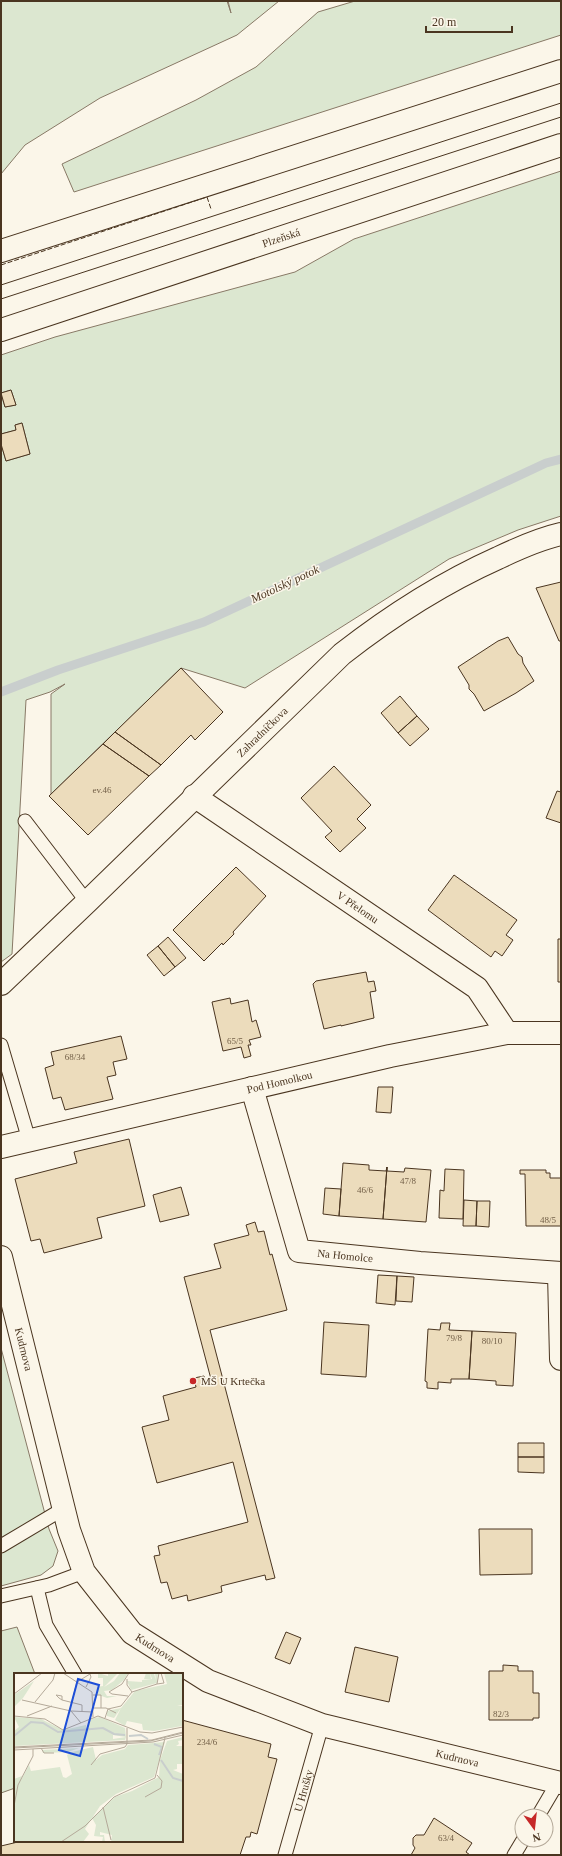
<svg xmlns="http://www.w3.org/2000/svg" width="562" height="1856" viewBox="0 0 562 1856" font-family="'Times New Roman',serif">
<rect width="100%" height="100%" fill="#fbf6e9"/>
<path fill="#dce7d0" stroke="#887966" d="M 1,1 L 227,1 L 231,13 L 228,1 L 279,1 L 237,35 L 100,98 L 25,145 L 1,174 Z
M 355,1 L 561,1 L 561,35 L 74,192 L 62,164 L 196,100 L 256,67 L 318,12 Z
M 561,171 L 561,516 L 518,530 L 449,559 L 245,688 L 181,668 L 51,794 L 51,694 L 65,684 L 50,692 L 26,700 L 12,954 L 1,962 L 1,444 L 6,461 L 30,454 L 22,423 L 15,425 L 16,430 L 1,434 L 1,394 L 5,407 L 16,405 L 11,390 L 1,393 L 1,355 L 55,337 L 295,272 L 354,239 Z
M 1,1348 L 49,1529 L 58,1551 L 53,1566 L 41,1575 L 1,1586 Z
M 17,1627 L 35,1674 L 15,1674 L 15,1788 L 1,1793 L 1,1631 Z"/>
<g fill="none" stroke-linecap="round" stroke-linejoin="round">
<path stroke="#c9cecd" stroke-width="9" d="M 1,692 L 58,670 L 204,622 L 546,463 L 561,459"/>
</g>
<path fill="#ecdcbc" stroke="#4a3520" d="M 11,390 L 16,405 L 5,407 L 1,393 Z
M 22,423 L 30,454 L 6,461 L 1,444 L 1,434 L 16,430 L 15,425 Z
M 561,582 L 561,641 L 559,641 L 536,588 Z
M 508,637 L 518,654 L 522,657 L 523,663 L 534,681 L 516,693 L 484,711 L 474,694 L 469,689 L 469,685 L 458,667 L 498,641 Z
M 181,668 L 223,712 L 195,740 L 191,735 L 161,765 L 115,732 Z
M 400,696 L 417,716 L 398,733 L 381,713 Z
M 417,716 L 429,729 L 410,746 L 398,733 Z
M 115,732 L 161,765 L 149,776 L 103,744 Z
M 103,744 L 149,776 L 88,835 L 49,796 Z
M 334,766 L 371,805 L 357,819 L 366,828 L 340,852 L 325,837 L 332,831 L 301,798 Z
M 557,791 L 561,792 L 561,823 L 546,818 Z
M 236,867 L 266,896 L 233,932 L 234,934 L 223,945 L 222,943 L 204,961 L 173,930 Z
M 454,875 L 517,920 L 506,935 L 513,940 L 502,956 L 495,951 L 491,957 L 428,910 Z
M 168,937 L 186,958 L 175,967 L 158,946 Z
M 558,939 L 561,939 L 561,982 L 558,982 Z
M 158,946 L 175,967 L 164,976 L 147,955 Z
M 366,972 L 368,982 L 374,981 L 376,991 L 370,992 L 374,1018 L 341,1026 L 341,1025 L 324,1029 L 313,984 L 316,981 Z
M 230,998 L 231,1004 L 248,1000 L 252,1022 L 256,1020 L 261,1037 L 249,1040 L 251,1045 L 248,1045 L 251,1056 L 244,1058 L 241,1047 L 223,1051 L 212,1002 Z
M 121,1036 L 127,1059 L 113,1062 L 116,1075 L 107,1077 L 113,1099 L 65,1110 L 61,1097 L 53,1099 L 45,1068 L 54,1065 L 51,1052 Z
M 378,1087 L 393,1087 L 391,1113 L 376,1112 Z
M 129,1139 L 145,1206 L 97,1218 L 102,1238 L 44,1253 L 40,1239 L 31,1241 L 15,1179 L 77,1163 L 74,1152 Z
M 343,1163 L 369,1165 L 369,1170 L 386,1171 L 387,1167 L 383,1219 L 339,1216 Z
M 387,1167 L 387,1171 L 404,1172 L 405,1168 L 431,1170 L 426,1222 L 383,1219 Z
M 445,1169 L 464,1170 L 463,1219 L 439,1218 L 440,1190 L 444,1191 Z
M 520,1170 L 546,1170 L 546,1173 L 550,1173 L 550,1178 L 561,1178 L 561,1226 L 526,1226 L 525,1174 L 520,1174 Z
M 181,1187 L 189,1215 L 160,1222 L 153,1195 Z
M 325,1188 L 341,1189 L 339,1216 L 323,1214 Z
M 464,1200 L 477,1201 L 476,1226 L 463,1226 Z
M 477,1201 L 490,1201 L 489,1227 L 476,1226 Z
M 255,1222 L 258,1232 L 264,1231 L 270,1255 L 272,1254 L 287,1310 L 210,1330 L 275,1578 L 266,1580 L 265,1575 L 221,1586 L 222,1592 L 188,1601 L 187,1595 L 172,1599 L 167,1582 L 161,1583 L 154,1556 L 160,1555 L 158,1546 L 248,1522 L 233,1462 L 157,1483 L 142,1427 L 169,1420 L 163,1396 L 196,1387 L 194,1378 L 204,1376 L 206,1384 L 212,1383 L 184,1277 L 221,1268 L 214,1244 L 249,1235 L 246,1225 Z
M 378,1275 L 397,1276 L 395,1305 L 376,1303 Z
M 397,1276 L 414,1277 L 412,1302 L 396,1301 Z
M 324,1322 L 369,1325 L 366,1377 L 321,1374 Z
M 441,1323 L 450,1323 L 449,1330 L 472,1331 L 469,1379 L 451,1379 L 451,1383 L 438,1382 L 438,1389 L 427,1388 L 427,1382 L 425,1381 L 428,1329 L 440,1330 Z
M 472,1331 L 516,1333 L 513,1386 L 496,1385 L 496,1381 L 469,1379 Z
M 518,1443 L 544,1443 L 544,1457 L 518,1457 Z
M 518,1457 L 544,1457 L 544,1473 L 518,1472 Z
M 479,1529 L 532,1529 L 532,1574 L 480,1575 Z
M 286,1632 L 301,1638 L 290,1664 L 275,1658 Z
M 355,1647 L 398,1657 L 389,1702 L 345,1692 Z
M 503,1665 L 518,1666 L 518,1671 L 533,1671 L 533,1693 L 539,1693 L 539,1718 L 533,1718 L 533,1720 L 489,1720 L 489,1671 L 503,1671 Z
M 182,1720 L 271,1744 L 268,1757 L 277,1759 L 257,1834 L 251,1832 L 250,1837 L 246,1837 L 240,1855 L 1,1855 L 1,1846 L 22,1841 L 182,1841 Z
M 434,1818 L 472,1843 L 466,1852 L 470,1855 L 411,1855 L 415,1848 L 413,1845 L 413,1838 L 416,1835 L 424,1835 Z"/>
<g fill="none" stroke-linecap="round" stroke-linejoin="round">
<defs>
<g id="service">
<path d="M 25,821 L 87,902"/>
<path d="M 1,1045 L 29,1140"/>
<path d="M 1,1546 L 63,1509"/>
<path d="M 37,1588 L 46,1625 L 75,1674"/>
<path d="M 1,1596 L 49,1585 L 84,1572"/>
<path d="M 538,1816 L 558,1782"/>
<path id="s1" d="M 285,1855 L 322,1725"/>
<path d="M 514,1855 L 523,1840"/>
</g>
<g id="minor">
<path id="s2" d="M 194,796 L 477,988 L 507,1033"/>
<path id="s3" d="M 1,984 L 87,902 L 342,654 C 392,615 440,584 498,558 C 519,548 539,539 561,534"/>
<path id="s4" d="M 252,1088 L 299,1251 L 420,1263 L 561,1273"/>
<path id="s5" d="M 1,1147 L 390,1056 L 507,1033 L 561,1033"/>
<path id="s6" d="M 1,1257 L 69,1530 L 84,1572 L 132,1633 L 208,1681 L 322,1725 L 561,1783"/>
<path d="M 559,1273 L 561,1359"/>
</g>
<g id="primary">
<path d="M 1,251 L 561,71"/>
<path id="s7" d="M 1,330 L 561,145"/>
</g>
</defs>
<use href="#service" stroke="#4a3520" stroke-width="15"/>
<use href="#minor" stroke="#4a3520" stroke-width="24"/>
<use href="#primary" stroke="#4a3520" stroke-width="24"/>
<use href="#service" stroke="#fbf6e9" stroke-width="13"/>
<use href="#minor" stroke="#fbf6e9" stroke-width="22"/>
<use href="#primary" stroke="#fbf6e9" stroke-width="22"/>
<path stroke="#4a3520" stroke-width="1" d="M 1,285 L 561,103
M 1,299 L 561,117"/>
<path stroke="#4a3520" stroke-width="1" stroke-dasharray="5 2" stroke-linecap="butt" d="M 1,265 L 207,197 L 211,209"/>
</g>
<circle fill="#c62828" stroke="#fbf6e9" stroke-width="1.5" cx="193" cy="1381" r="4"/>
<g text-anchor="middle" stroke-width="3" stroke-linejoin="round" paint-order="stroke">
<g font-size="9" fill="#725f47">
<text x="102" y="793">ev.46</text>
<text x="235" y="1044">65/5</text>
<text x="75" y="1060">68/34</text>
<text x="408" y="1184">47/8</text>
<text x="365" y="1193">46/6</text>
<text x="548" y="1223">48/5</text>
<text x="454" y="1341">79/8</text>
<text x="492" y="1344">80/10</text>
<text x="501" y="1717">82/3</text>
<text x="207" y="1745">234/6</text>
<text x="446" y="1841">63/4</text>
</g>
<g font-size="11" fill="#4a3520" stroke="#fbf6e9">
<text dy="4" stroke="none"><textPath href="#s7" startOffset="295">Plzeňská</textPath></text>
<text dy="4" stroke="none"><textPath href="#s3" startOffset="363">Zahradníčkova</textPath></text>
<text dy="4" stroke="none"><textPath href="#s2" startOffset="198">V Přelomu</textPath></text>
<text dy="4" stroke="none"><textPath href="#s5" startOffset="286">Pod Homolkou</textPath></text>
<text dy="4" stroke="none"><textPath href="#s4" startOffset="216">Na Homolce</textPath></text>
<text dy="4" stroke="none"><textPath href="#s6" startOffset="95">Kudrnova</textPath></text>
<text dy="4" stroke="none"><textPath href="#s6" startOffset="431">Kudrnova</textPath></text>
<text dy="4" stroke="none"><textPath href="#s6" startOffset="755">Kudrnova</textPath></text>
<text dy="4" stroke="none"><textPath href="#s1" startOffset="67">U Hrušky</textPath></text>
</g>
<g font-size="11" fill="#4a3520" stroke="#fbf6e9" text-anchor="start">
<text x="201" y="1385">MŠ U Krtečka</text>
</g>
<g font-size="12" font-style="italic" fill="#4a3520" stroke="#fbf6e9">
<text transform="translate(285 584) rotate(-25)" y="4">Motolský potok</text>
</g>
</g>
<g transform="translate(14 1673)">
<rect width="169" height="169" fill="#fbf6e9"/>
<path d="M 84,0 L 94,3 L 94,1 L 104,0 L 90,14 L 100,8 L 106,0 L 114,0 L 110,7 L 98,17 L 90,18 L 93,23 L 103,23 L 93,25 L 82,21 L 83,14 L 89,13 L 89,5 L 84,5 ZM 132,0 L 139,0 L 140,1 L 142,7 L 141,0 L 144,0 L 143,10 L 117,17 L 113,8 L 128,9 L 128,7 L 138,6 L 136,0 L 137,6 L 130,6 ZM 150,0 L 169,0 L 168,32 L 163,33 L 169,33 L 168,53 L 140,58 L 129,57 L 128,51 L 113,48 L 111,53 L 101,47 L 107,35 L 100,45 L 93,43 L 93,38 L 107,35 L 121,18 L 153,11 ZM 20,8 L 9,25 L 0,34 L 0,22 ZM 0,44 L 27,46 L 49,57 L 72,52 L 72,56 L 76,46 L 86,44 L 111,55 L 112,64 L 99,62 L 99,66 L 112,64 L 111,67 L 0,73 L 0,58 L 5,54 ZM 169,64 L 169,67 L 164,68 L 165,71 L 162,73 L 169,73 L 169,91 L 163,91 L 163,96 L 159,97 L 169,101 L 169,169 L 97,169 L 98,162 L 86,159 L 86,162 L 90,162 L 91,169 L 88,169 L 89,164 L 80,163 L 82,152 L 78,145 L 101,124 L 118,118 L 145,104 L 146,87 L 153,68 ZM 151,69 L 140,104 L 102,121 L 86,133 L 71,156 L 75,161 L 69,169 L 0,169 L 0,106 L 8,103 L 7,107 L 15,92 L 17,98 L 46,94 L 49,104 L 52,105 L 58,101 L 53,82 L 58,79 L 79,74 L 82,87 L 88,82 L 111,76 L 114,72 ZM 65,75 L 54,79 L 29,80 L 28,77 Z" fill="#dce7d0"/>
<path fill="none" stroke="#c9cecd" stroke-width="2" d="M 0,63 L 17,49 L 29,50 L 44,59 L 89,55 L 100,61 L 111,62M 115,63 L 127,62 L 134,66M 140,71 L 148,74 L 145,82M 147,87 L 159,105 L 169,108"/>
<path fill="none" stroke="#b4a999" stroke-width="1" d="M 49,0 L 78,19 L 79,44M 113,6 L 113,12 L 118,19M 143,11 L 150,10 L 147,0M 0,21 L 28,0M 98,21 L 95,19 L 108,11 L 115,0M 98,21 L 114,23M 42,22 L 48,23 L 48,27 L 45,25 ZM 79,22 L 87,22 L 87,35M 8,27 L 57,38 L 79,39M 48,27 L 68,32 L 68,38M 58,28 L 63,9 L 76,1 L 77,4 L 72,14M 21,29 L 39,7 L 41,0M 79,35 L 92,35 L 102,40M 57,38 L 67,50M 0,43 L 31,46 L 49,57 L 84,43 L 126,59 L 138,60 L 169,54M 13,43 L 38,33M 91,45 L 94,36 L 107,33 L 118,19 L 143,11 L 145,0M 0,74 L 138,67 L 169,59M 0,75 L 136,68 L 169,60M 27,75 L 30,80 L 40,80M 0,77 L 139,69 L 169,62M 77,92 L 86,81 L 111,74 L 113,71 L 113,55M 131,124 L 147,115 L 148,108 L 143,102M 0,133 L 4,112 L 19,83 L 19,76M 89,134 L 97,167M 47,169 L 71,153 L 100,124 L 141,105 L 151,65"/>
<path fill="#1d4ed8" fill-opacity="0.15" stroke="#1d4ed8" stroke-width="2" d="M 64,6 L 85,12 L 66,83 L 45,77 Z"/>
<rect width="169" height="169" fill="none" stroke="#4a3520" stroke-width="2"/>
</g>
<rect width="562" height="1856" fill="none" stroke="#4a3520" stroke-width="4"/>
<g transform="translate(534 1828) rotate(165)"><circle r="19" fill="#fbf6e9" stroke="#b4a999"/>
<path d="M0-3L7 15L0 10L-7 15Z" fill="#c62828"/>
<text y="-6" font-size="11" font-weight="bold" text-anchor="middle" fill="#4a3520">N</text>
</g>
<path d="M426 26v6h86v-6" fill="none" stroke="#4a3520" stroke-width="2"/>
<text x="432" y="26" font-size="12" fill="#4a3520" stroke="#fbf6e9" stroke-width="3" paint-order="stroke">20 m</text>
</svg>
